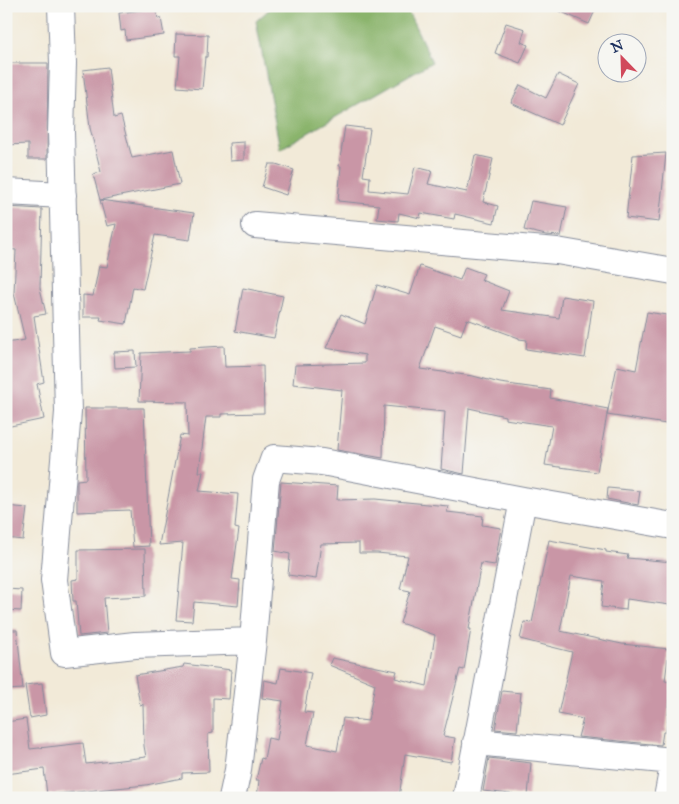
<svg xmlns="http://www.w3.org/2000/svg" width="679" height="804" viewBox="0 0 679 804" font-family="'IM FELL Great Primer',serif">
<rect width="100%" height="100%" fill="#f6f6f2"/>
<filter id="ink" filterUnits="userSpaceOnUse"><feTurbulence type="fractalNoise" baseFrequency=".02" numOctaves="2"/><feDisplacementMap in="SourceGraphic" scale="10" xChannelSelector="R" yChannelSelector="G"/><feConvolveMatrix kernelMatrix="1 2 1 2 8 2 1 2 1" color-interpolation-filters="sRGB"/></filter>
<filter id="wash" filterUnits="userSpaceOnUse"><feTurbulence type="fractalNoise" baseFrequency=".0096" numOctaves="4" result="noise"/><feDisplacementMap in="SourceGraphic" scale="20" xChannelSelector="R" yChannelSelector="G"/><feGaussianBlur stdDeviation="1.12" result="paint"/><feColorMatrix in="noise" values="0 0 0 0 0 0 0 0 0 0 0 0 0 0 0 0 0 1.4 0 .05"/><feComposite in="paint" operator="in"/></filter>
<g filter="url(#wash)">
<rect width="100%" height="100%" fill="#f2ead8"/>
<path fill="#8ab46c" stroke="#527265" d="M 273,6 L 394,6 L 408,11 L 432,62 L 280,149 L 256,21 Z"/>
<g id="blocks">
<path fill="#c996a6" d="M 548,6 L 597,6 L 589,24 Z
M 156,8 L 158,19 L 161,18 L 164,35 L 126,40 L 125,30 L 121,31 L 119,13 Z
M 506,23 L 525,29 L 521,42 L 528,45 L 520,63 L 495,53 Z
M 176,34 L 208,35 L 207,57 L 205,57 L 202,89 L 177,87 L 180,56 L 175,56 Z
M 6,63 L 48,63 L 47,159 L 28,159 L 28,144 L 6,145 Z
M 108,67 L 114,118 L 121,116 L 132,158 L 173,150 L 180,184 L 100,200 L 93,174 L 101,172 L 90,128 L 83,70 Z
M 558,74 L 579,84 L 560,125 L 511,103 L 520,85 L 546,98 Z
M 345,126 L 370,129 L 363,176 L 370,177 L 369,190 L 408,194 L 415,167 L 432,171 L 428,184 L 467,192 L 475,155 L 493,159 L 483,202 L 498,206 L 494,223 L 455,214 L 454,219 L 421,213 L 420,218 L 399,213 L 398,221 L 377,219 L 379,205 L 338,201 L 341,166 L 339,166 Z
M 244,142 L 244,160 L 230,161 L 229,143 Z
M 666,153 L 659,222 L 626,218 L 633,155 Z
M 269,164 L 276,164 L 294,170 L 286,195 L 262,187 Z
M 100,200 L 194,213 L 190,240 L 155,235 L 143,289 L 133,287 L 126,324 L 100,320 L 101,317 L 83,317 L 83,295 L 93,296 L 99,266 L 107,267 L 116,224 L 107,226 Z
M 531,201 L 567,207 L 561,236 L 546,235 L 524,230 Z
M 6,207 L 42,209 L 40,288 L 46,314 L 34,316 L 44,382 L 37,384 L 44,419 L 6,427 L 6,343 L 25,340 L 14,293 L 16,250 L 6,249 Z
M 420,266 L 460,280 L 465,267 L 484,274 L 481,280 L 509,291 L 502,310 L 559,318 L 562,296 L 593,301 L 585,358 L 526,349 L 527,340 L 519,339 L 519,338 L 467,319 L 461,335 L 435,326 L 420,369 L 473,376 L 500,383 L 551,390 L 550,398 L 608,409 L 597,472 L 545,465 L 552,426 L 505,419 L 505,416 L 469,408 L 464,474 L 441,469 L 445,412 L 384,406 L 383,458 L 337,450 L 342,390 L 293,384 L 295,365 L 365,363 L 365,355 L 326,348 L 341,314 L 365,324 L 377,285 L 410,295 Z
M 243,288 L 283,296 L 274,338 L 235,331 Z
M 647,312 L 673,316 L 673,425 L 607,415 L 617,366 L 636,370 Z
M 224,346 L 225,367 L 263,366 L 264,413 L 221,414 L 221,417 L 206,417 L 199,472 L 203,472 L 199,491 L 238,494 L 235,528 L 239,529 L 232,579 L 240,580 L 238,606 L 194,602 L 192,621 L 176,620 L 183,543 L 159,545 L 180,435 L 188,436 L 187,402 L 139,401 L 141,353 L 190,351 L 190,348 Z
M 135,351 L 136,367 L 115,368 L 114,352 Z
M 85,408 L 144,408 L 149,546 L 133,547 L 130,510 L 77,512 L 77,480 L 86,479 Z
M 281,482 L 338,486 L 337,500 L 375,499 L 448,506 L 447,512 L 483,516 L 482,525 L 501,528 L 495,565 L 481,563 L 469,629 L 471,629 L 464,670 L 460,669 L 443,736 L 455,738 L 451,762 L 405,754 L 399,798 L 257,798 L 259,780 L 256,780 L 261,758 L 264,759 L 268,738 L 277,740 L 283,701 L 262,698 L 264,680 L 278,683 L 281,668 L 311,673 L 304,712 L 313,713 L 307,745 L 337,751 L 343,718 L 368,721 L 375,684 L 329,665 L 332,658 L 397,671 L 395,678 L 427,686 L 435,635 L 400,623 L 410,591 L 400,589 L 408,556 L 377,553 L 359,553 L 359,543 L 321,544 L 316,579 L 288,575 L 290,554 L 275,551 Z
M 608,488 L 640,491 L 638,505 L 607,499 Z
M 6,506 L 27,508 L 23,540 L 6,538 Z
M 549,540 L 606,550 L 606,552 L 628,555 L 627,558 L 673,562 L 670,605 L 627,599 L 626,610 L 601,607 L 604,581 L 571,576 L 560,631 L 622,644 L 669,649 L 665,681 L 672,682 L 666,732 L 663,732 L 661,745 L 578,737 L 583,719 L 558,714 L 572,652 L 520,639 L 524,622 L 532,623 Z
M 145,549 L 146,596 L 104,598 L 107,633 L 79,636 L 76,601 L 73,601 L 72,580 L 78,579 L 78,550 Z
M 6,589 L 22,590 L 21,611 L 6,610 Z
M 6,630 L 17,630 L 23,689 L 6,690 Z
M 184,664 L 231,670 L 229,699 L 213,698 L 213,733 L 208,734 L 209,772 L 182,773 L 182,778 L 146,785 L 47,795 L 44,769 L 6,774 L 6,722 L 26,719 L 30,749 L 83,743 L 86,764 L 146,757 L 144,746 L 143,704 L 140,705 L 135,675 L 183,667 Z
M 42,683 L 46,715 L 30,718 L 25,685 Z
M 502,691 L 521,693 L 517,731 L 495,729 Z
M 489,758 L 531,763 L 528,796 L 483,791 Z"/>
</g>
</g>
<g filter="url(#ink)">
<use href="#blocks" fill-opacity="0" stroke="#868c9b" stroke-width="1"/>
<g fill="none" stroke-linecap="round" stroke-linejoin="round">
<defs>
<path id="minor" d="M 61,6 L 63,63 L 61,132 L 68,412 L 54,580 L 64,653 L 135,645 L 253,641
M 6,192 L 63,195
M 255,225 L 557,251 L 673,271
M 476,742 L 673,761
M 232,798 L 238,770 L 253,641 L 266,480 L 274,458 L 322,462 L 523,500 L 673,526
M 466,798 L 523,500
M 667,798 L 673,766"/>
</defs>
<use href="#minor" stroke="#868c9b" stroke-width="28"/>
<use href="#minor" stroke="#fff" stroke-width="26"/>
</g>
</g>
<rect width="679" height="804" fill="none" stroke="#f6f6f2" stroke-width="25"/>
<g transform="translate(622 58) rotate(337)"><circle r="24" fill="#f6f6f2" stroke="#9ea6b7"/>
<path d="M0-4L9 19L0 12L-9 19Z" fill="#d1495b"/>
<text y="-8" font-size="14" font-weight="bold" text-anchor="middle" fill="#1b2f5e">N</text>
</g>
</svg>
